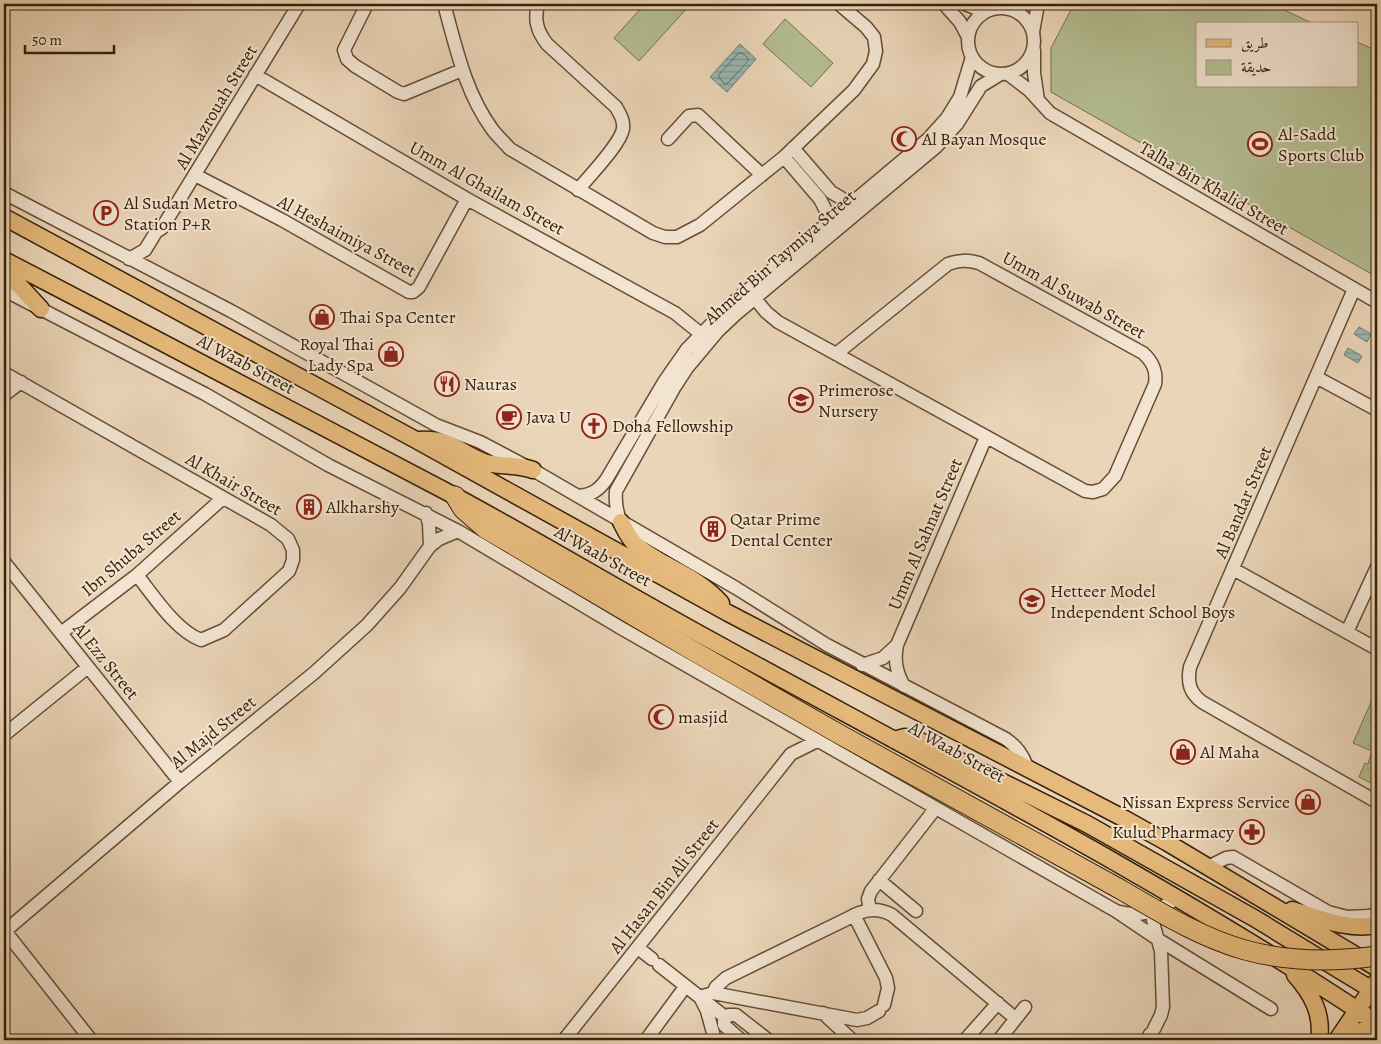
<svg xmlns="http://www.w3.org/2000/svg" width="1381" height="1044" viewBox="0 0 1381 1044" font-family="Alegreya,Amiri,serif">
<defs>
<pattern id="grass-tufts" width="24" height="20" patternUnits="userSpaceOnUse" patternTransform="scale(1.25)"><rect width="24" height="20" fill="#b4be92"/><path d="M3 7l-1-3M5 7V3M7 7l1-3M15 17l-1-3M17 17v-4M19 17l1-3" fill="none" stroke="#9ba37c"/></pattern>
<pattern id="water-rules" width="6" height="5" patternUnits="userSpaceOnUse" patternTransform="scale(1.25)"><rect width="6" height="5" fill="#99b8b3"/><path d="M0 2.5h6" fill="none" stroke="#7e9590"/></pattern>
</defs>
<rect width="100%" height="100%" fill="#ebd5b8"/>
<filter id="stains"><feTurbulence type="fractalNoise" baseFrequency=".004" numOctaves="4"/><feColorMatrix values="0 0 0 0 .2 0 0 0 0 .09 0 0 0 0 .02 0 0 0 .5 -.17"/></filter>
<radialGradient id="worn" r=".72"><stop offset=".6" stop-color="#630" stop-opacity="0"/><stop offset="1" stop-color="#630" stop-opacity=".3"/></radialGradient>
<path fill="url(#grass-tufts)" stroke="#76704d" d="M 1376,691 L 1377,692 L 1377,754 L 1374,764 L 1376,765 L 1377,786 L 1359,777 L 1365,763 L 1368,764 L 1372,751 L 1353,743 Z"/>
<path fill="#b4be92" stroke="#76704d" d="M 645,4 L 683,4 L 687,8 L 639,61 L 614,38 Z
M 1074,4 L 1284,4 L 1282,9 L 1314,24 L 1197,24 L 1197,86 L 1357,86 L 1357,42 L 1377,51 L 1377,196 L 1372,209 L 1377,212 L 1377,277 L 1051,92 L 1051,48 Z
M 785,19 L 833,63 L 811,87 L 763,44 Z"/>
<path fill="url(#water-rules)" stroke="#727c6f" d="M 740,44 L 756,59 L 727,92 L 710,77 Z
M 1359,327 L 1371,334 L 1367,342 L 1354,334 Z
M 1348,348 L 1362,356 L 1358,363 L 1344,355 Z"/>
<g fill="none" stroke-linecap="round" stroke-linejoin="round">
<path stroke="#686c5e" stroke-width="1" d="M 739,53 L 742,53 L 748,58 L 748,61 L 728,83 L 725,84 L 719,78 L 719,75 Z"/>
<defs>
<path id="minor" d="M 367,4 L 344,50 L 347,59 L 355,66 L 398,92 L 404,94 L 462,70
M 444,4 C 456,47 465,92 492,129 C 497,136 504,142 510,149 L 653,233 L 665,237 L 677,237 L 700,225 L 784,157 L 854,90 L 873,64 L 876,51 L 874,37 L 866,27 L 839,4
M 538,4 C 534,20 537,31 547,44 L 616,107 C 620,114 624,120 623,129 C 620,145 589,176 578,190
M 944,4 L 960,22 L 968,37
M 965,4 L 985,12
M968 41a33 33 0 1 1 66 0a33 33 0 1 1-66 0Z
M 1033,32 L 1038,4
M 1034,50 L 1034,73 L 1038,100
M 1008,74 L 1029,90 L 1050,113 L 1377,302
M 255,75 L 467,199 L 675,313 L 706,338
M 668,139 L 689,116 L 698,115 L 762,175
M 793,148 L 831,192 L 851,204
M 784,157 L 820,199 L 831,221
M 195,175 L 282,220 L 409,292 L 413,292 L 419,287 L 467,199
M 4,193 L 231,311 L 436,425 L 480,442 L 533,470 L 736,588 L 827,645 L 1006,739 C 1017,747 1023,755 1028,769
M 129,259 L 145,250 L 156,232 L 162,228 L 299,4
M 1354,289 L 1190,667 C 1187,683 1190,693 1202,702 L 1377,802
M 4,290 L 205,394 L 328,465 L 458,531 L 621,628 L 1116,911 L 1159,940 L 1271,1009
M 748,290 L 766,312 L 778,322 L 1085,491 L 1093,492 L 1103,489 L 1115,476 L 1155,384 C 1157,371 1153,362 1143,353 L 979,263 C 967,260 959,260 948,264 L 836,354
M 4,373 L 271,525 L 288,539 L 293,550 L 293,560 L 289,571 L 224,630 L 201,640 C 176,631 153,595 137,575
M 1316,377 L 1377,410
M 4,395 L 21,382
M 578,496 C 591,495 598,491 606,480 L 664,382 L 687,349 L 729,306 L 928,139 L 947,118 L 960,97 L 972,57
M 426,513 L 429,524 L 430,546
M 621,522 C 616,511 615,503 616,491 L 674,388 L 687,368 L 718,331 L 736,314 L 936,147 L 957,124 L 981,86 L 999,75
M 4,562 L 180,782
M 1233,569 L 1377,649
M 1347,632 L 1377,567
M 61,633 L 137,575 L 223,498
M 862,665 L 883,658 L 897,645
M 904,686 C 896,672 894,660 897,645 L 986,437
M 4,735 L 88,667
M 1208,867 L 1226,858 L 1233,857 L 1328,912 L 1347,917 L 1368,916 L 1377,914
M 879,880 L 916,911
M 870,910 L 868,899 L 871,891 L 935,809
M 1152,911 L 1154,926 L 1161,951 L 1163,1007 L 1161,1015 L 1154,1029
M 1120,912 C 1141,917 1160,911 1176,898
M 854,915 L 886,978 L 888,988 L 884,1005
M 5,931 L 91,1040
M 4,932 L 180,782 L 314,673 L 367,625 L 400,588 L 430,546 L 439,539 L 458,531
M 638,948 L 652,959
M 659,965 L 725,1017
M 713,993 L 857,1020 L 867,1018 L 879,1011
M 823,1013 L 852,1040
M 564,1040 L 791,754 L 817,741
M 646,1040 L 685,987
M 715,1040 L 707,1011 L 700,997 L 713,993 L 716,987 L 726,978 L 859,913 C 871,908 881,909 892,915 L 1015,1018
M 741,1040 L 724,1025 L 724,1021 L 728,1015 L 736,1015 L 768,1040
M 965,1040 L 998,1003
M 999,1040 L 1025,1007
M 1147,1040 L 1150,1034"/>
<path id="major" d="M 4,217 L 416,440 L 728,613 L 1125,819 L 1168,843 L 1377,968
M 4,260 C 153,338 303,415 451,494 C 544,544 634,599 727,649 C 946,769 1169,884 1377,1023
M 4,269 L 41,309
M 419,440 C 453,438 460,454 487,463 C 503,467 517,464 533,470
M 621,522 C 625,530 629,539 636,545 C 663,568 695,574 721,603
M 894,740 L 905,737 L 918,740 L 1087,824 L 1254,918 L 1377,993
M 1292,910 C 1319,918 1348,931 1377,925
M 1295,975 C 1312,994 1323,1014 1319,1040
M 1337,1040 L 1377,981
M 1346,1040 L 1361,1031 L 1377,1025"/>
<path id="highway" d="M 455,496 L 463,509 L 486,529 L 697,653 L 839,734 L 1118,888"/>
</defs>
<use href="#minor" stroke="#644e34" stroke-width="15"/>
<use href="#major" stroke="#372108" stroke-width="19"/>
<use href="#highway" stroke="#372108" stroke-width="21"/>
<use href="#minor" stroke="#f2e4d1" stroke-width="12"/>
<use href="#major" stroke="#e6ba7c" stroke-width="16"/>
<use href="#highway" stroke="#e6ba7c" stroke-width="19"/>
<defs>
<path id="highway-bridge" d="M 1118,888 C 1158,911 1199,937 1245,950 C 1288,962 1333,962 1377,956"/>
</defs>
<use href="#highway-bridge" stroke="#372108" stroke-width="21" stroke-linecap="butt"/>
<use href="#highway-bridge" stroke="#e6ba7c" stroke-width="19"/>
</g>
<defs>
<symbol id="mosque-ring" viewBox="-11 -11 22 22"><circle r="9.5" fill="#f2e4d1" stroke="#8f2418" stroke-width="1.5"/><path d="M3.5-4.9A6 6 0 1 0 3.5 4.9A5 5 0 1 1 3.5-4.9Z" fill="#8f2418"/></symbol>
<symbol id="stadium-ring" viewBox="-11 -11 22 22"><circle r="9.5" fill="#f2e4d1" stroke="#8f2418" stroke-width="1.5"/><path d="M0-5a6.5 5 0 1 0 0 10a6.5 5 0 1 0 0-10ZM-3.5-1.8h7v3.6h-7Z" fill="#8f2418"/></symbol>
<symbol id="parking-ring" viewBox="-11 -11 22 22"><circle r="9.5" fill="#f2e4d1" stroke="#8f2418" stroke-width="1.5"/><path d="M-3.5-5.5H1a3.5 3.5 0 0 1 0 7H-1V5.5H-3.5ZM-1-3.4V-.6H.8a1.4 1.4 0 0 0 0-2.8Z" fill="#8f2418"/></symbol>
<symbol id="shop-ring" viewBox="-11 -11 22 22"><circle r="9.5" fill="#f2e4d1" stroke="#8f2418" stroke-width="1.5"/><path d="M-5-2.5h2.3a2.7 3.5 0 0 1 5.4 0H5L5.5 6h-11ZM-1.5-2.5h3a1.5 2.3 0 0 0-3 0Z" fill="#8f2418"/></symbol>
<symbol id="restaurant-ring" viewBox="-11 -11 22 22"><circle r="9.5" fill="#f2e4d1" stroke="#8f2418" stroke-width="1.5"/><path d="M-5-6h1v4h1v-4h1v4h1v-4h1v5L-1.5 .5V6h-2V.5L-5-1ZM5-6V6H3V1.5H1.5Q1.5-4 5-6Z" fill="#8f2418"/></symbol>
<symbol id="school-ring" viewBox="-11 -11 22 22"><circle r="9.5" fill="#f2e4d1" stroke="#8f2418" stroke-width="1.5"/><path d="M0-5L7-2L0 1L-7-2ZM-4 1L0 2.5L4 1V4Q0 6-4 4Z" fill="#8f2418"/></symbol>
<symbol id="cafe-ring" viewBox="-11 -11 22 22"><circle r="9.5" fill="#f2e4d1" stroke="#8f2418" stroke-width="1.5"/><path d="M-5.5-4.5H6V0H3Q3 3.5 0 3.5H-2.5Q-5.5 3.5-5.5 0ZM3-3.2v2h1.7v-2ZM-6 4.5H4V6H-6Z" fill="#8f2418"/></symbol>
<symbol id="church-ring" viewBox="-11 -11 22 22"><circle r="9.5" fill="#f2e4d1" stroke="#8f2418" stroke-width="1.5"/><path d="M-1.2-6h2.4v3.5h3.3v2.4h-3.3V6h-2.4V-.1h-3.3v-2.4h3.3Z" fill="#8f2418"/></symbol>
<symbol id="building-ring" viewBox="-11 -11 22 22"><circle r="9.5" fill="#f2e4d1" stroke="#8f2418" stroke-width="1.5"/><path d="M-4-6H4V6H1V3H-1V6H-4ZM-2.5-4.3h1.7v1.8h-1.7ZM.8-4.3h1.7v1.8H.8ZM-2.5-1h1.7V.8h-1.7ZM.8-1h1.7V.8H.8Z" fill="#8f2418"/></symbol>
<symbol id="pharmacy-ring" viewBox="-11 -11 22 22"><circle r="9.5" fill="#f2e4d1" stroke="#8f2418" stroke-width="1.5"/><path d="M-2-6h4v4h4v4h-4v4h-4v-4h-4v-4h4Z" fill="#8f2418"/></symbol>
</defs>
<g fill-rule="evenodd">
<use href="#mosque-ring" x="890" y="125" width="28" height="28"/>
<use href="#stadium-ring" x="1246" y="130" width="28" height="28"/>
<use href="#parking-ring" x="92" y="199" width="28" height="28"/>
<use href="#shop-ring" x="308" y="303" width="28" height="28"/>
<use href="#shop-ring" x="377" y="340" width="28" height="28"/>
<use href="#restaurant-ring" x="433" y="370" width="28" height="28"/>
<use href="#school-ring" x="787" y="386" width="28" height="28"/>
<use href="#cafe-ring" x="495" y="403" width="28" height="28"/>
<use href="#church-ring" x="580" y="412" width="28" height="28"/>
<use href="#building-ring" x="295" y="493" width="28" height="28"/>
<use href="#building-ring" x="699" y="515" width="28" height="28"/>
<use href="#school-ring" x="1018" y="587" width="28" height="28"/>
<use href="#mosque-ring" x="647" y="703" width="28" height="28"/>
<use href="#shop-ring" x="1169" y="738" width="28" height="28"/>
<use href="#shop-ring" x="1294" y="788" width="28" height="28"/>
<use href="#pharmacy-ring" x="1238" y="818" width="28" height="28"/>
</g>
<g text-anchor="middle" stroke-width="4" stroke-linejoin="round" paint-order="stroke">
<g font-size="18" fill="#372108" stroke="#f2e4d1">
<text transform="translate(216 107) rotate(-59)" y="6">Al Mazrouah Street</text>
<text transform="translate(487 188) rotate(29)" y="6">Umm Al Ghailam Street</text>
<text transform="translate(1214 188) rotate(30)" y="6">Talha Bin Khalid Street</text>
<text transform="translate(347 236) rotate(28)" y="6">Al Heshaimiya Street</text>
<text transform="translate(780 257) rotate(-41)" y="6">Ahmed Bin Taymiya Street</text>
<text transform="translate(1074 295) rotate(29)" y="6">Umm Al Suwab Street</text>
<text transform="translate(246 364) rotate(28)" y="6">Al Waab Street</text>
<text transform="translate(234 484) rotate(30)" y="6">Al Khair Street</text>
<text transform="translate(1243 502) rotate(-67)" y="6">Al Bandar Street</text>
<text transform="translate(925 534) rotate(-67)" y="6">Umm Al Sahnat Street</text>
<text transform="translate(131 553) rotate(-40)" y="6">Ibn Shuba Street</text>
<text transform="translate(603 556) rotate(29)" y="6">Al Waab Street</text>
<text transform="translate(106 661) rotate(51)" y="6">Al Ezz Street</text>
<text transform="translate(213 732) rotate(-39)" y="6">Al Majd Street</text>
<text transform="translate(957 752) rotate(29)" y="6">Al Waab Street</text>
<text transform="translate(664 886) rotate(-52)" y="6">Al Hasan Bin Ali Street</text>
</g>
<g font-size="18" fill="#372108" stroke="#f2e4d1" text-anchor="start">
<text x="1278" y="140">Al-Sadd<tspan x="1278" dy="21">Sports Club</tspan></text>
<text x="922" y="145">Al Bayan Mosque</text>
<text x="124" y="209">Al Sudan Metro<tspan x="124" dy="21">Station P+R</tspan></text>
<text x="340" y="323">Thai Spa Center</text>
<text x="374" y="350" text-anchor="end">Royal Thai<tspan x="374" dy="21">Lady Spa</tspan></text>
<text x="464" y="390">Nauras</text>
<text x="818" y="396">Primerose<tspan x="818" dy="21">Nursery</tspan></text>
<text x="526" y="423">Java U</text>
<text x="612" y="432">Doha Fellowship</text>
<text x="326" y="513">Alkharshy</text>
<text x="730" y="525">Qatar Prime<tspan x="730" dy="21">Dental Center</tspan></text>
<text x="1050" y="597">Hetteer Model<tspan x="1050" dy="21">Independent School Boys</tspan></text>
<text x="678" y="723">masjid</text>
<text x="1200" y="758">Al Maha</text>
<text x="1290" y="808" text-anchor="end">Nissan Express Service</text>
<text x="1234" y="838" text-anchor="end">Kulud Pharmacy</text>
</g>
</g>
<rect width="1381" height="1044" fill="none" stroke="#ebd5b8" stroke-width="20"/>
<rect x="5" y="5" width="1371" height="1034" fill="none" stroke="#372108" stroke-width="2.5"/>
<rect x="10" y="10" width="1361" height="1024" fill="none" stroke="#372108"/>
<rect x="1196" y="22" width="162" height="65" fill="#f2e4d1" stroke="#a79681"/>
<rect x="1206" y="39" width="25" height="8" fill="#e6ba7c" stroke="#a79681"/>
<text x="1241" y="48" font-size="15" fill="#372108">طريق</text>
<rect x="1206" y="60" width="25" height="15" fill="#b4be92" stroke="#a79681"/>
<text x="1241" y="72" font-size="15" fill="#372108">حديقة</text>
<path d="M25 45v8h89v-8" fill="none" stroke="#372108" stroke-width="2.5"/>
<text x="32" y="45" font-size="15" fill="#372108" stroke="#f2e4d1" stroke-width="4" paint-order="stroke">50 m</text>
<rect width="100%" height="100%" filter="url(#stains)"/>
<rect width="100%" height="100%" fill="url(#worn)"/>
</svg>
